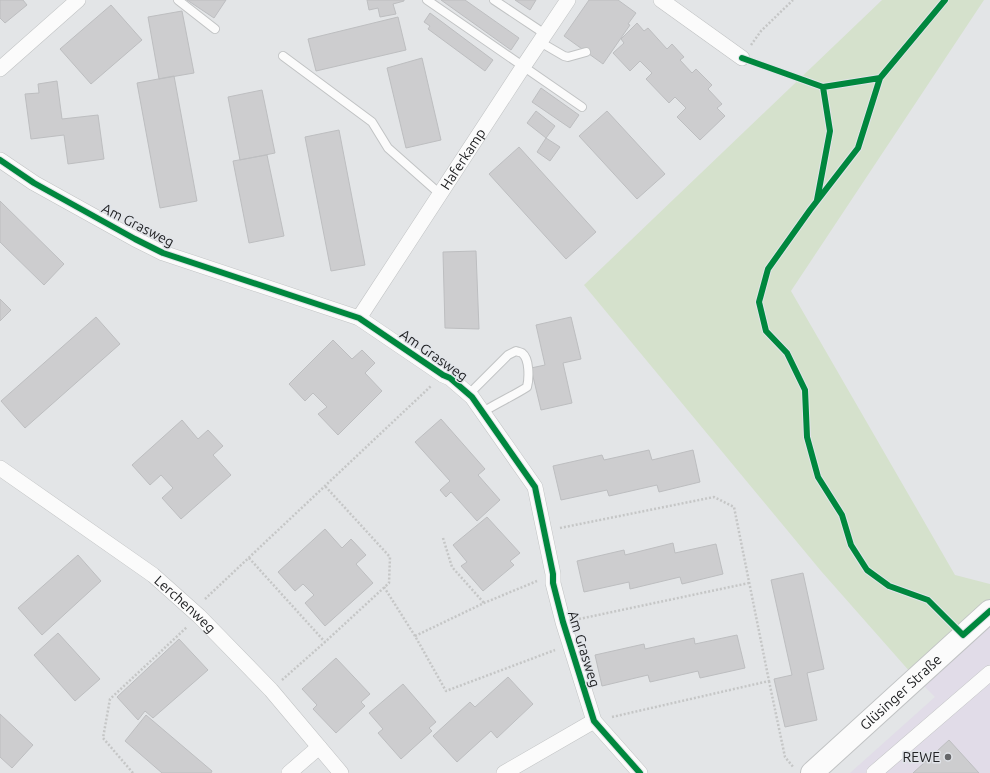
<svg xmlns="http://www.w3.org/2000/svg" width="990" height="773" viewBox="0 0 990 773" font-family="Ubuntu,sans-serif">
<rect width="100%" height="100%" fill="#e3e5e7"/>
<path fill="#e1dce8" d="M 990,599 L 990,773 L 850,773 L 935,697 L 911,673 Z"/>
<path fill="#d5e1cc" d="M 882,0 L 984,0 L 791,291 L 955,575 L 990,584 L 990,599 L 911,673 L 821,571 L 584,285 Z"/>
<path fill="#cdcdcf" stroke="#bdbec0" d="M 0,0 L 23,0 L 27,5 L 5,23 L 0,18 Z
M 187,0 L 226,0 L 214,18 Z
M 367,0 L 404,0 L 404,1 L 393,4 L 396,14 L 380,17 L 378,8 L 369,10 Z
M 441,0 L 465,0 L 519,38 L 511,50 Z
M 515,0 L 536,0 L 530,10 Z
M 589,0 L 618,0 L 636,13 L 628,24 L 630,25 L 603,64 L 564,36 Z
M 111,5 L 142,40 L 91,84 L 60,49 Z
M 182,11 L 194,73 L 159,79 L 148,17 Z
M 430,13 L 493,60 L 485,71 L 428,29 L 430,26 L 424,22 Z
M 398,17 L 406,50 L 316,71 L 308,39 Z
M 637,23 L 644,31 L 648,28 L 667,49 L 672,44 L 684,57 L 680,60 L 692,73 L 696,69 L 712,85 L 708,89 L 722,104 L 717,108 L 725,116 L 700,140 L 677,117 L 686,108 L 675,97 L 669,103 L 646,79 L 652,73 L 640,61 L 630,71 L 613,53 L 624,43 L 621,39 Z
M 422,58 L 441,140 L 406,148 L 387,68 Z
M 174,76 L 197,201 L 160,208 L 137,83 Z
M 57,81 L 62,119 L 98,115 L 104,159 L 68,164 L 64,135 L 31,139 L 25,94 L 39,93 L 38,84 Z
M 541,88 L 579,115 L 570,128 L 532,102 Z
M 262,90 L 275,153 L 240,160 L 228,97 Z
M 536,111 L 555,126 L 546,138 L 527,123 Z
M 607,111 L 665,174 L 637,199 L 579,136 Z
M 339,130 L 365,265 L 331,271 L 305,137 Z
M 546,138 L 560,147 L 550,161 L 537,152 Z
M 519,147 L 596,232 L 566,259 L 489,174 Z
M 267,155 L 284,236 L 249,243 L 233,161 Z
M 0,201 L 64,264 L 44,285 L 0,242 Z
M 476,251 L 479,329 L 445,328 L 443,252 Z
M 0,299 L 11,310 L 0,321 Z
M 96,317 L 120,344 L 25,428 L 1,401 Z
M 571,317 L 581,359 L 563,363 L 572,403 L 541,410 L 531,368 L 545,365 L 536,325 Z
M 333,340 L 352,359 L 362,350 L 375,363 L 365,373 L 382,391 L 338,435 L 318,414 L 327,407 L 313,393 L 305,401 L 289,384 Z
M 441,419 L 485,469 L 478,475 L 500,500 L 477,521 L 451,492 L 446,497 L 440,490 L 450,481 L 415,442 Z
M 182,420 L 198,439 L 208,430 L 223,446 L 213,455 L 231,475 L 181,519 L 162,498 L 173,488 L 161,475 L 150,485 L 132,465 Z
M 649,450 L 652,460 L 693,450 L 700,482 L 659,492 L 657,485 L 609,496 L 607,490 L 561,500 L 553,466 L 602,455 L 604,460 Z
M 487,517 L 520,553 L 510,561 L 514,565 L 483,591 L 461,566 L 467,562 L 453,545 Z
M 325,529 L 342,548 L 351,539 L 366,555 L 356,564 L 373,583 L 325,626 L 305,603 L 314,595 L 303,584 L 295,591 L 278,572 Z
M 673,543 L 675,553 L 716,544 L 723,574 L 682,584 L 680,577 L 630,589 L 629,582 L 584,592 L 577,561 L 624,550 L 625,555 Z
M 78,555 L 101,581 L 42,635 L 18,608 Z
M 803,573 L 824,669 L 807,673 L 817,720 L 785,727 L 774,679 L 792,675 L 771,580 Z
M 58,633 L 100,679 L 75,701 L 34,655 Z
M 737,635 L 745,668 L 700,678 L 698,671 L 650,682 L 648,675 L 602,686 L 595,655 L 644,644 L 645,649 L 694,638 L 695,644 Z
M 179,639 L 208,670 L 153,718 L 145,711 L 138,720 L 117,697 Z
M 336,658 L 370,694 L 361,702 L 365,706 L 336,733 L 313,709 L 317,705 L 302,689 Z
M 508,677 L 533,704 L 497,738 L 491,731 L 457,762 L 433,736 L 470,702 L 475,707 Z
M 403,684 L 436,722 L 429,728 L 432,731 L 401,759 L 378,733 L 383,729 L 369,713 Z
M 0,714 L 33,745 L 12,768 L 0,757 Z
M 146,715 L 212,771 L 211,773 L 162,773 L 125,741 Z
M 949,740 L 979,773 L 913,773 Z"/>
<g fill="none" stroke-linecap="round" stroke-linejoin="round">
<defs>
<path id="service" d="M 178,0 L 215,29
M 427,0 L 582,107
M 494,0 L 545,34
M 540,42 L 564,56 L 568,57 L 586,52
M 283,56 L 372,122 L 388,148 L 440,194
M 469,394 L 508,355 L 516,351 C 518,352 520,352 522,353 C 530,359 529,379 527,387 C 513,396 497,403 483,412"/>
<g id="minor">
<path d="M 661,0 L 742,58"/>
<path d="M 0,69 L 78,0"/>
<path d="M 0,160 L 34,183 L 135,239 L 163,253 L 359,318 L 443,375 L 450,378 L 472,397 L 535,487 L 553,574 L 553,583 L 563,622 L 594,721 L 640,773"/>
<path id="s1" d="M 359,318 L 523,67 L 568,0"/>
<path id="s2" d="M 0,468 L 153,575 L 199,616 L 271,690 L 341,773"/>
<path d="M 289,773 L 319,747"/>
<path d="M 504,773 L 594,721"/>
<path d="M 874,773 L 990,673"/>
</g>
<g id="secondary">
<path id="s3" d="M 812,773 L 990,611"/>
</g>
</defs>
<use href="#service" stroke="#c1c3c4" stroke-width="10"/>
<use href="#minor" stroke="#c1c3c4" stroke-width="16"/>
<use href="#secondary" stroke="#c1c3c4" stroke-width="24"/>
<path stroke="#c5c6c6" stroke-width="2.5" stroke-dasharray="2 2" stroke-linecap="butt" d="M 751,45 L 761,31 L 793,0
M 560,528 L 714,497 L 734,507 L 769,681 L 612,717
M 443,538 L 452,567 L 484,603
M 249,558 L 325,642
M 384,587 L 415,636 L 446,691 L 555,650
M 205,599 L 431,386
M 579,619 L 749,583
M 415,636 L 484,603 L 537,581
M 282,680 L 325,642 L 389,583 L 390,557 L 325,486
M 769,681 L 785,757 L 794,768
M 133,773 L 103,738 L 110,699 L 187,627"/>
<use href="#service" stroke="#fbfbfb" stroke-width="8"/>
<use href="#minor" stroke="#fbfbfb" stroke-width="15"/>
<use href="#secondary" stroke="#fbfbfb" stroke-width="22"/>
<defs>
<path id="cycleway" d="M 945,0 L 880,78 L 858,148 L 810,210 L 768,269 L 759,302 L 766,331 L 787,353 L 805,390 L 807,437 L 818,477 L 842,515 L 851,545 L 867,570 L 889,586 L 928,600 L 963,635 L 990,611
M 742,58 L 823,87 L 880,78
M 0,160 L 34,183 L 135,239 L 163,253 L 359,318 L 443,375 L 450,378 L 472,397 L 535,487 L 553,574 L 553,583 L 563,622 L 594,721 L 640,773
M 817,200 L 830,131 L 823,87"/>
</defs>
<use href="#cycleway" stroke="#e1e4e9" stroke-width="8"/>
<use href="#cycleway" stroke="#00873e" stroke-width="6"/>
</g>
<circle fill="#666769" stroke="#e1e4e9" stroke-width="1.5" cx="948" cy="757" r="4"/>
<g text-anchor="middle" stroke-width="3" stroke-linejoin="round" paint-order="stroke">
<g font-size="14" fill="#222325" stroke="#e1e4e9">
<text dy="5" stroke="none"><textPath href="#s1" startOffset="190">Haferkamp</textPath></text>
<text transform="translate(138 225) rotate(27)" y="5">Am Grasweg</text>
<text transform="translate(434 355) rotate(35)" y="5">Am Grasweg</text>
<text dy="5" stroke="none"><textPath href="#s2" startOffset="230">Lerchenweg</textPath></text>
<text transform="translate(584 649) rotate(73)" y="5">Am Grasweg</text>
<text dy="5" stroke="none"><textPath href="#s3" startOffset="120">Glüsinger Straße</textPath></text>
</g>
<g font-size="14" fill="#222325" stroke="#e1e4e9" text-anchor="end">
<text x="940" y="762">REWE</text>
</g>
</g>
</svg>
